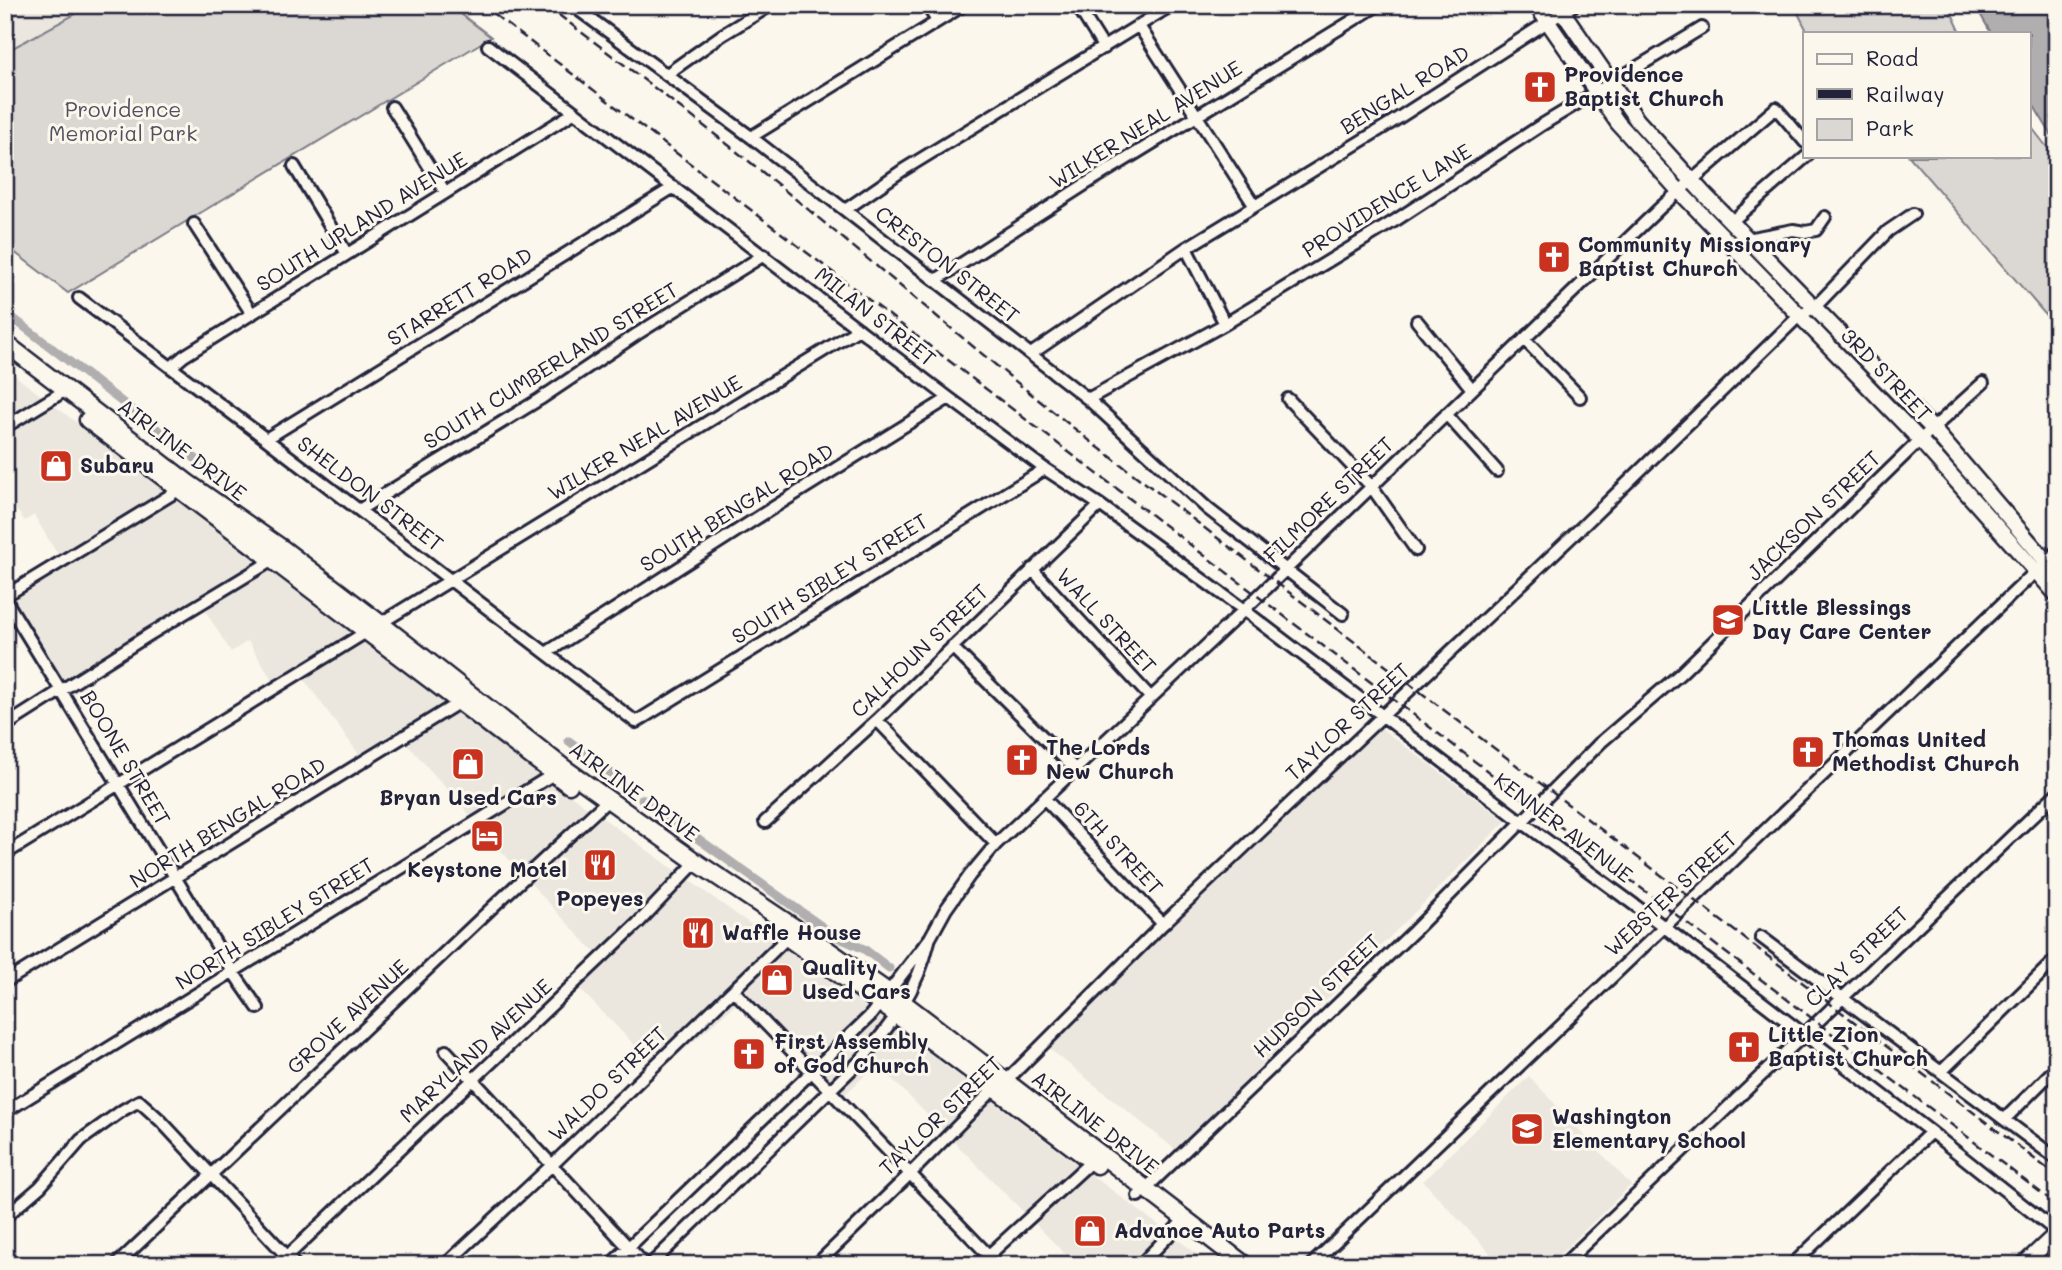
<svg xmlns="http://www.w3.org/2000/svg" width="2062" height="1270" viewBox="0 0 2062 1270" font-family="Mali,sans-serif">
<rect width="100%" height="100%" fill="#fbf7ec"/>
<filter id="ink" filterUnits="userSpaceOnUse"><feTurbulence type="fractalNoise" baseFrequency=".0143" numOctaves="2"/><feDisplacementMap in="SourceGraphic" scale="14" xChannelSelector="R" yChannelSelector="G"/><feConvolveMatrix kernelMatrix="1 2 1 2 8 2 1 2 1" color-interpolation-filters="sRGB"/></filter>
<g filter="url(#ink)">
<path fill="#ebe7df" d="M 5,5 L 92,5 L 5,52 Z
M 5,368 L 462,717 L 903,1034 L 1212,1265 L 1076,1265 L 877,1064 L 834,1105 L 736,1004 L 660,1071 L 574,983 L 600,958 L 530,883 L 407,744 L 368,767 L 304,679 L 280,693 L 248,641 L 231,652 L 204,609 L 61,702 L 5,609 L 5,586 L 59,557 L 34,515 L 25,521 L 5,495 Z
M 1378,726 L 1506,821 L 1176,1150 L 1046,1046 Z
M 1529,1076 L 1631,1185 L 1549,1265 L 1501,1265 L 1423,1181 Z"/>
<path fill="#dbd8d3" stroke="#7e7d87" stroke-width="2" d="M 92,5 L 449,5 L 491,37 L 68,293 L 5,245 L 5,52 Z
M 1794,5 L 1948,5 L 1961,33 L 1808,33 Z
M 2029,124 L 2057,160 L 2057,328 L 1909,156 L 2029,156 Z"/>
<path fill="#b1aeb0" stroke="#787681" stroke-width="2" d="M 1975,5 L 2057,5 L 2057,144 L 2029,98 L 2029,33 L 1991,33 Z"/>
<g fill="none" stroke-linecap="round" stroke-linejoin="round">
<path stroke="#b1aeb0" stroke-width="9" d="M 5,312 L 218,476
M 569,741 L 616,777
M 642,799 L 835,936 L 864,949 L 889,968"/>
<defs>
<path id="minor" d="M 572,5 L 751,137 L 1088,399 L 1208,509 L 1343,614
M 927,5 L 937,21
M 1077,5 L 1104,48
M 1139,26 L 1254,205
M 488,46 L 949,398 L 1045,469 L 1100,505 L 1244,610 L 1522,822 L 1663,926 L 1931,1132 L 2057,1232
M 667,74 L 722,35 L 771,5
M 392,107 L 445,192
M 751,137 L 964,5
M 294,166 L 347,254
M 845,210 L 903,170 L 1172,5
M 1731,222 L 1807,156
M 194,224 L 252,314
M 1747,239 L 1793,230 L 1805,232 L 1816,230 L 1825,217
M 1186,248 L 1225,324
M 936,280 L 1084,185 L 1378,5
M 79,298 L 266,439 L 636,722 L 1045,469
M 1417,321 L 1472,389
M 1524,339 L 1580,397
M 1031,354 L 1186,248 L 1389,124 L 1574,5
M 171,367 L 184,356 L 575,112
M 1088,399 L 1225,324 L 1396,220 L 1540,126 L 1702,28
M 1288,399 L 1371,486 L 1416,550
M 1446,414 L 1497,471
M 5,427 L 66,390
M 266,439 L 674,187
M 359,510 L 540,399 L 637,334 L 764,255
M 1032,569 L 1151,698
M 5,596 L 182,488
M 5,599 L 233,972 L 258,1008
M 952,647 L 1075,769
M 546,653 L 771,509 L 949,398
M 877,720 L 996,844
M 5,726 L 147,636 L 276,558
M 1044,798 L 1163,924
M 765,822 L 877,720 L 1100,505
M 5,854 L 859,329
M 1761,937 L 2057,1159
M 5,982 L 463,700
M 734,991 L 998,1265
M 446,1051 L 645,1265
M 1941,1072 L 2057,958
M 5,1112 L 557,772
M 2005,1119 L 2057,1067
M 1138,1196 L 1414,931 L 1600,743 L 1680,674 L 1920,440 L 1983,383
M 5,1217 L 40,1187 L 81,1140 L 123,1110 L 139,1101 L 161,1121 L 295,1265
M 116,1265 L 497,903 L 608,800
M 278,1265 L 639,922 L 696,862
M 445,1265 L 552,1165 L 792,933
M 610,1265 L 870,1016 L 930,938 L 946,909 L 970,875 L 996,844 L 1244,610 L 1661,207 L 1776,108 L 1805,142
M 650,1265 L 860,1061 C 893,1023 917,991 929,941
M 816,1265 L 910,1174 L 995,1088 L 1007,1080 L 1163,924 L 1585,524 L 1799,316 L 1815,307 L 1888,231 L 1913,214
M 978,1265 L 1095,1158
M 1140,1265 L 1185,1219
M 1311,1265 L 2057,551
M 1563,1265 L 2057,793
M 1792,1265 L 1931,1132"/>
<path id="major" d="M 1536,5 L 1618,123 L 1679,191 L 1920,440 L 2057,595
M 1558,5 L 1637,120 L 1704,194 L 1934,430 L 2057,574
M 2023,1265 L 2057,1233"/>
<path id="highway" d="M 5,343 L 188,483 L 283,549 L 381,624 L 564,768 L 696,862 L 828,950 L 905,1004 L 1245,1265
M 88,420 L 569,785
M 774,928 L 897,1015 L 1097,1165"/>
</defs>
<use href="#minor" stroke="#22223b" stroke-width="16"/>
<use href="#major" stroke="#22223b" stroke-width="19"/>
<use href="#highway" stroke="#22223b" stroke-width="21"/>
<use href="#minor" stroke="#fbf7ec" stroke-width="10"/>
<use href="#major" stroke="#fbf7ec" stroke-width="14"/>
<use href="#highway" stroke="#fbf7ec" stroke-width="16"/>
<path stroke="#22223b" stroke-width="2.5" stroke-dasharray="10 5" stroke-linecap="butt" d="M 482,5 L 2057,1205
M 546,5 C 625,66 705,125 782,188 C 886,273 988,361 1094,444 L 2057,1176"/>
</g>
</g>
<defs>
<symbol id="church-square" viewBox="-11 -11 22 22"><rect x="-9" y="-9" width="18" height="18" rx="4" fill="#c8321e" stroke="#fbf7ec"/><path d="M-1.2-6h2.4v3.5h3.3v2.4h-3.3V6h-2.4V-.1h-3.3v-2.4h3.3Z" fill="#fff"/></symbol>
<symbol id="shop-square" viewBox="-11 -11 22 22"><rect x="-9" y="-9" width="18" height="18" rx="4" fill="#c8321e" stroke="#fbf7ec"/><path d="M-5-2.5h2.3a2.7 3.5 0 0 1 5.4 0H5L5.5 6h-11ZM-1.5-2.5h3a1.5 2.3 0 0 0-3 0Z" fill="#fff"/></symbol>
<symbol id="school-square" viewBox="-11 -11 22 22"><rect x="-9" y="-9" width="18" height="18" rx="4" fill="#c8321e" stroke="#fbf7ec"/><path d="M0-5L7-2L0 1L-7-2ZM-4 1L0 2.5L4 1V4Q0 6-4 4Z" fill="#fff"/></symbol>
<symbol id="hotel-square" viewBox="-11 -11 22 22"><rect x="-9" y="-9" width="18" height="18" rx="4" fill="#c8321e" stroke="#fbf7ec"/><path d="M-6-4.5h1.5V1H6V5H4.5V3h-9V5H-6ZM-4 0a1.8 1.8 0 1 1 3.6 0ZM.5 0V-2.5h3Q6-2.5 6 0Z" fill="#fff"/></symbol>
<symbol id="restaurant-square" viewBox="-11 -11 22 22"><rect x="-9" y="-9" width="18" height="18" rx="4" fill="#c8321e" stroke="#fbf7ec"/><path d="M-5-6h1v4h1v-4h1v4h1v-4h1v5L-1.5 .5V6h-2V.5L-5-1ZM5-6V6H3V1.5H1.5Q1.5-4 5-6Z" fill="#fff"/></symbol>
</defs>
<g fill-rule="evenodd">
<use href="#church-square" x="1521" y="68" width="38" height="38"/>
<use href="#church-square" x="1535" y="238" width="38" height="38"/>
<use href="#shop-square" x="37" y="447" width="38" height="38"/>
<use href="#school-square" x="1709" y="601" width="38" height="38"/>
<use href="#church-square" x="1789" y="733" width="38" height="38"/>
<use href="#church-square" x="1003" y="741" width="38" height="38"/>
<use href="#shop-square" x="449" y="745" width="38" height="38"/>
<use href="#hotel-square" x="468" y="817" width="38" height="38"/>
<use href="#restaurant-square" x="581" y="846" width="38" height="38"/>
<use href="#restaurant-square" x="679" y="914" width="38" height="38"/>
<use href="#shop-square" x="758" y="961" width="38" height="38"/>
<use href="#church-square" x="1725" y="1028" width="38" height="38"/>
<use href="#church-square" x="730" y="1035" width="38" height="38"/>
<use href="#school-square" x="1508" y="1110" width="38" height="38"/>
<use href="#shop-square" x="1071" y="1212" width="38" height="38"/>
</g>
<g text-anchor="middle" stroke-width="6" stroke-linejoin="round" paint-order="stroke">
<g font-size="21" font-weight="bold" fill="#22223b" stroke="#fbf7ec" text-anchor="start">
<text x="1564" y="82">Providence<tspan x="1564" dy="24">Baptist Church</tspan></text>
<text x="1578" y="252">Community Missionary<tspan x="1578" dy="24">Baptist Church</tspan></text>
<text x="80" y="473">Subaru</text>
<text x="1752" y="615">Little Blessings<tspan x="1752" dy="24">Day Care Center</tspan></text>
<text x="1832" y="747">Thomas United<tspan x="1832" dy="24">Methodist Church</tspan></text>
<text x="1046" y="755">The Lords<tspan x="1046" dy="24">New Church</tspan></text>
<text x="468" y="805" text-anchor="middle">Bryan Used Cars</text>
<text x="487" y="877" text-anchor="middle">Keystone Motel</text>
<text x="600" y="906" text-anchor="middle">Popeyes</text>
<text x="722" y="940">Waffle House</text>
<text x="802" y="975">Quality<tspan x="802" dy="24">Used Cars</tspan></text>
<text x="1768" y="1042">Little Zion<tspan x="1768" dy="24">Baptist Church</tspan></text>
<text x="774" y="1049">First Assembly<tspan x="774" dy="24">of God Church</tspan></text>
<text x="1552" y="1124">Washington<tspan x="1552" dy="24">Elementary School</tspan></text>
<text x="1114" y="1238">Advance Auto Parts</text>
</g>
<g font-size="21" fill="#22223b" stroke="#fbf7ec">
<text transform="translate(1405 90) rotate(-32)" y="7">BENGAL ROAD</text>
<text transform="translate(1146 125) rotate(-32)" y="7">WILKER NEAL AVENUE</text>
<text transform="translate(1387 201) rotate(-32)" y="7">PROVIDENCE LANE</text>
<text transform="translate(362 222) rotate(-32)" y="7">SOUTH UPLAND AVENUE</text>
<text transform="translate(947 265) rotate(38)" y="7">CRESTON STREET</text>
<text transform="translate(460 297) rotate(-32)" y="7">STARRETT ROAD</text>
<text transform="translate(875 317) rotate(38)" y="7">MILAN STREET</text>
<text transform="translate(551 366) rotate(-32)" y="7">SOUTH CUMBERLAND STREET</text>
<text transform="translate(1886 375) rotate(46)" y="7">3RD STREET</text>
<text transform="translate(645 438) rotate(-31)" y="7">WILKER NEAL AVENUE</text>
<text transform="translate(182 450) rotate(37)" y="7">AIRLINE DRIVE</text>
<text transform="translate(370 494) rotate(37)" y="7">SHELDON STREET</text>
<text transform="translate(1329 500) rotate(-44)" y="7">FILMORE STREET</text>
<text transform="translate(737 508) rotate(-32)" y="7">SOUTH BENGAL ROAD</text>
<text transform="translate(1814 516) rotate(-44)" y="7">JACKSON STREET</text>
<text transform="translate(830 579) rotate(-32)" y="7">SOUTH SIBLEY STREET</text>
<text transform="translate(1106 621) rotate(47)" y="7">WALL STREET</text>
<text transform="translate(920 651) rotate(-44)" y="7">CALHOUN STREET</text>
<text transform="translate(1348 722) rotate(-43)" y="7">TAYLOR STREET</text>
<text transform="translate(125 758) rotate(59)" y="7">BOONE STREET</text>
<text transform="translate(634 792) rotate(36)" y="7">AIRLINE DRIVE</text>
<text transform="translate(228 823) rotate(-32)" y="7">NORTH BENGAL ROAD</text>
<text transform="translate(1563 828) rotate(37)" y="7">KENNER AVENUE</text>
<text transform="translate(1118 848) rotate(47)" y="7">6TH STREET</text>
<text transform="translate(1671 894) rotate(-43)" y="7">WEBSTER STREET</text>
<text transform="translate(275 924) rotate(-32)" y="7">NORTH SIBLEY STREET</text>
<text transform="translate(1857 957) rotate(-44)" y="7">CLAY STREET</text>
<text transform="translate(1317 996) rotate(-44)" y="7">HUDSON STREET</text>
<text transform="translate(348 1017) rotate(-43)" y="7">GROVE AVENUE</text>
<text transform="translate(476 1051) rotate(-43)" y="7">MARYLAND AVENUE</text>
<text transform="translate(608 1084) rotate(-44)" y="7">WALDO STREET</text>
<text transform="translate(941 1116) rotate(-44)" y="7">TAYLOR STREET</text>
<text transform="translate(1095 1123) rotate(38)" y="7">AIRLINE DRIVE</text>
</g>
<g font-size="21" fill="#505061" stroke="#fbf7ec">
<text x="123" y="117">Providence<tspan x="123" dy="24">Memorial Park</tspan></text>
</g>
</g>
<rect width="2062" height="1270" fill="none" stroke="#fbf7ec" stroke-width="28"/>
<rect x="14" y="14" width="2034" height="1242" fill="none" stroke="#22223b" stroke-width="2.5" filter="url(#ink)"/>
<rect x="1803" y="32" width="228" height="126" fill="#fbf7ec" stroke="#a4a2a5" stroke-width="2"/>
<rect x="1817" y="54" width="35" height="10" fill="#fbf7ec" stroke="#a4a2a5" stroke-width="2"/>
<text x="1866" y="66" font-size="21" fill="#22223b">Road</text>
<rect x="1817" y="89" width="35" height="10" fill="#22223b" stroke="#a4a2a5" stroke-width="2"/>
<text x="1866" y="102" font-size="21" fill="#22223b">Railway</text>
<rect x="1817" y="119" width="35" height="21" fill="#dbd8d3" stroke="#a4a2a5" stroke-width="2"/>
<text x="1866" y="136" font-size="21" fill="#22223b">Park</text>
</svg>
